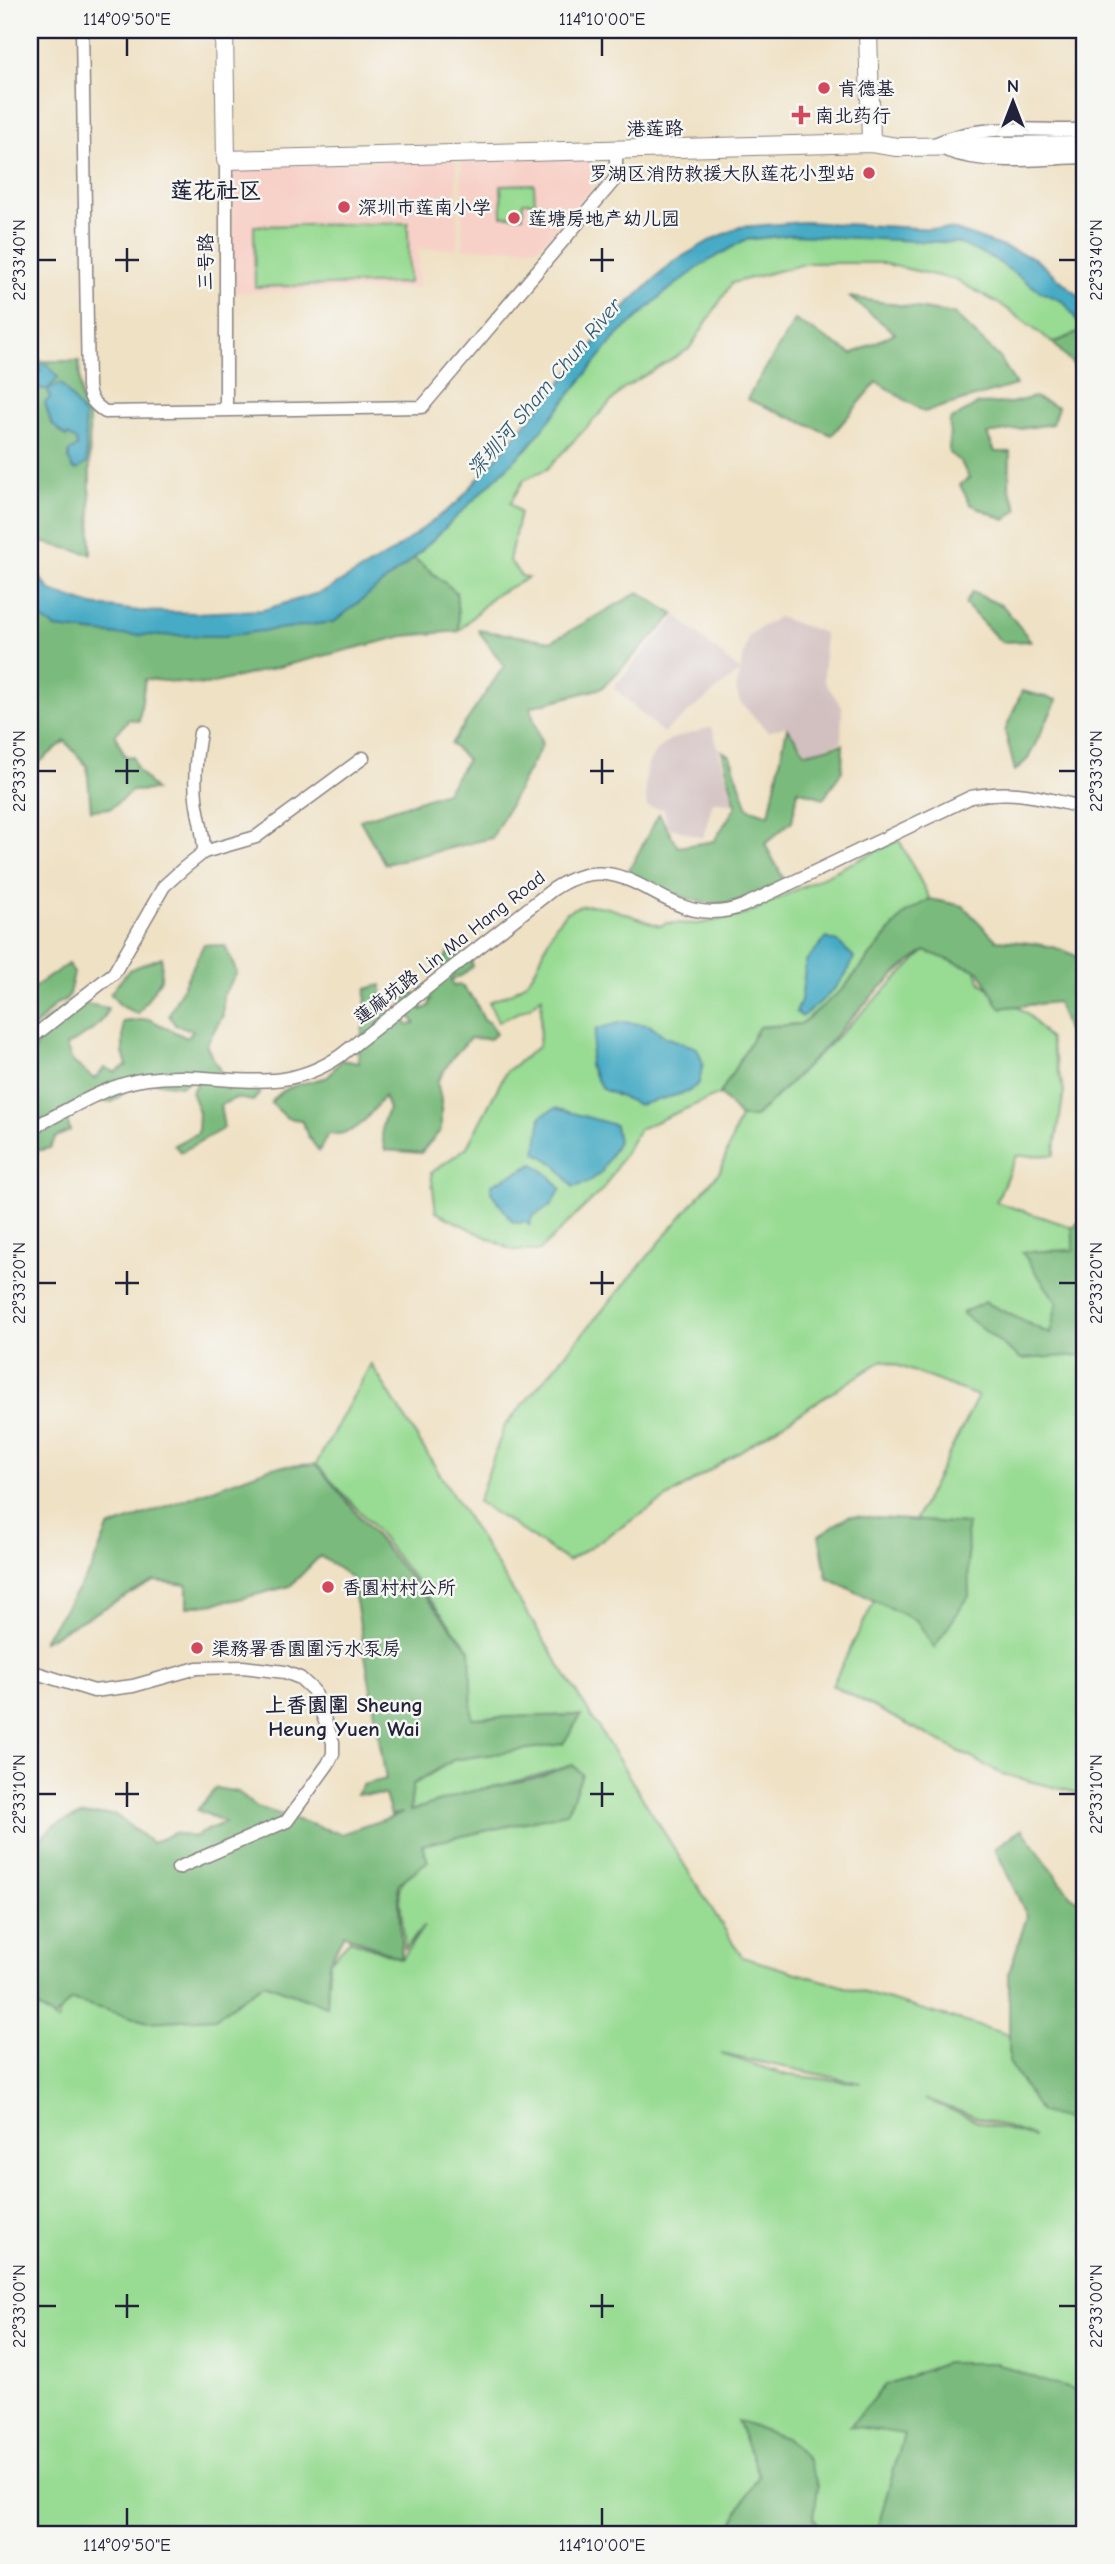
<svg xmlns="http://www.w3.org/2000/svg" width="1115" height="2564" viewBox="0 0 1115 2564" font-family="'Comic Neue','LXGW WenKai TC',sans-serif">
<rect width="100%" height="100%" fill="#f6f6f2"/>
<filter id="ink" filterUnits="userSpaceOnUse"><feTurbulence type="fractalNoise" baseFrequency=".0143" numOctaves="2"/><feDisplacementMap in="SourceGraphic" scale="14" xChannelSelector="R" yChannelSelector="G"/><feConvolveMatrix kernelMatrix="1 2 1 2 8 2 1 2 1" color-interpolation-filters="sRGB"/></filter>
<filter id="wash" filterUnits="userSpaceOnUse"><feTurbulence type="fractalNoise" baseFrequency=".00686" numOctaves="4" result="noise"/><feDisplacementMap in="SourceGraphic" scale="28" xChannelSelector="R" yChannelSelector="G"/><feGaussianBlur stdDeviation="1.57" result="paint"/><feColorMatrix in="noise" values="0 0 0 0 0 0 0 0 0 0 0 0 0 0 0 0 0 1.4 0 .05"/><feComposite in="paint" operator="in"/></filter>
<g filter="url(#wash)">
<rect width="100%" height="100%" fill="#efe1c4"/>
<path fill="#f7d1c8" d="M 590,157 L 591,189 L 539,247 L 463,249 L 461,160 Z
M 456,160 L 458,248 L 418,249 L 419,288 L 234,293 L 231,166 Z"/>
<path fill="#d2bfc0" d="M 677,616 L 740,671 L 749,635 L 778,617 L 824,633 L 824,681 L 842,707 L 841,742 L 808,752 L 786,726 L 768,732 L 740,702 L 736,689 L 739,672 L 663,733 L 613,687 Z
M 712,727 L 734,804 L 713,801 L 703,838 L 668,827 L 664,809 L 647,807 L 645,784 L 648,764 L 656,751 L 669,740 Z"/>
<path fill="#98db93" stroke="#5d7e67" stroke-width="2" fill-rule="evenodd" d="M 534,184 L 535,202 L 523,202 L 523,216 L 502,216 L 501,185 Z
M 408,223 L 409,283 L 255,287 L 254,226 Z
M 804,226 L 976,244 L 1058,288 L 1085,331 L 1053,343 L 1006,308 L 956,280 L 881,263 L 808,263 L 732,283 L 689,349 L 624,388 L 547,469 L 524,480 L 510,503 L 520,513 L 509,560 L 521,576 L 528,578 L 493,596 L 459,631 L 456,592 L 409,554 L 500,467 L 637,301 L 709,248 Z
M 899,840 L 930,899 L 904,914 L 843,989 L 801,1024 L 759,1027 L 720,1094 L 639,1129 L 604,1188 L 539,1251 L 512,1250 L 436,1212 L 431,1173 L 467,1147 L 506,1072 L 539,1046 L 542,997 L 530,1007 L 498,1022 L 489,1002 C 500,997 514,993 523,985 C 551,962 545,898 598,906 C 619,909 640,920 660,926 L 666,923 L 698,924 L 744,915 Z
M 925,951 L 973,964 L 981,983 L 1028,1014 L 1050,1040 L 1064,1091 L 1054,1155 L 1016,1156 L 996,1202 L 1072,1227 L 1085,1227 L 1085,1795 L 1002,1774 L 832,1685 L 978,1396 L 883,1360 L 568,1561 L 478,1502 L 504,1427 L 720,1171 L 740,1117 L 755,1117 Z
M 371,1364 L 742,1957 L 1085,2057 L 1085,2534 L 30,2534 L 30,2002 L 58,2021 L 55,1962 L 215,2018 L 264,1983 L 327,2006 L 329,1962 L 350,1940 L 402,1959 L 424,1926 L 405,1949 L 399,1888 L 423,1852 L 422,1844 L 573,1765 L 410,1811 L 413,1785 L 459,1757 L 580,1715 L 471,1718 L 470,1650 L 370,1523 L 316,1464 ZM 721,2054 L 861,2083 L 787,2075 ZM 924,2099 L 1033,2136 L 1033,2137 L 983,2123 Z"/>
<path fill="#7abb7d" stroke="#4e6e5c" stroke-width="2" d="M 849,297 L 954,314 L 1000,358 L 1016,385 L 924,412 L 877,382 L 832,435 L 747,399 L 795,320 L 852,354 L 895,333 Z
M 1085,330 L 1085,377 L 1053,343 Z
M 30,361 L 79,361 L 81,400 L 89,417 L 91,554 L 41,542 L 30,531 Z
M 1034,397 L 1058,407 L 1052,424 L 987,434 L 995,452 L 1010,452 L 1009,488 L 1018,509 L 1005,520 L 970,504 L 960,485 L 969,478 L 961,462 L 949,453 L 950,420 L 978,404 L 1011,403 Z
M 409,554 L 456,592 L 459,631 L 404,636 L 206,685 L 145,679 L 139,721 L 129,719 L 115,735 L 125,756 L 133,757 L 137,769 L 155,790 L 132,791 L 111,808 L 91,810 L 87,766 L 65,741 L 36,765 L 30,762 L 30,646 L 36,647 L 30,644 L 30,593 L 68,619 L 334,610 Z
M 639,592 L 674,615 L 602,688 L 530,707 L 542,745 L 492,838 L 385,864 L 360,820 L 446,792 L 467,760 L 451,744 L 504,666 L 478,630 L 552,641 Z
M 972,592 L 1003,606 L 1031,641 L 1001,642 L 965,604 Z
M 1022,691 L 1057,700 L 1028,759 L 1015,771 L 1005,731 Z
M 787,728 L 806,753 L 843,744 L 842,771 L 824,798 L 798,790 L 792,821 L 765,844 L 784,880 C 771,887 758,894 744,899 C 703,914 663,889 628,872 L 659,814 L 678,847 L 714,841 L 736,806 L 722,751 L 730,756 L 748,808 L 769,815 Z
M 930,899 L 963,906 L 996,940 C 1020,942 1071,944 1085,965 L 1085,1080 L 1057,1002 L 1000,1008 L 979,971 L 925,951 C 880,982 846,1025 809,1064 C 791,1082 773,1099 755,1117 L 740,1117 L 720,1094 L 759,1027 L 801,1024 L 843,989 L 904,914 Z
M 204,944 L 225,946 L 237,973 L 223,995 L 223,1015 L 206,1045 L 224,1078 L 244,1080 L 260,1093 L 253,1101 L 236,1098 L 220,1105 L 224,1128 L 181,1152 L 174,1145 L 198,1133 L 199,1112 L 191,1092 L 204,1073 L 180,1086 L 140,1080 L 112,1102 L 92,1101 L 66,1116 L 70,1131 L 56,1137 L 50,1148 L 30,1152 L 30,1055 L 35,1049 L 43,1023 L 72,1001 L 108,1008 C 104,1027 81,1037 66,1046 L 72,1061 L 94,1079 L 105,1068 L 115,1072 L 127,1065 L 123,1053 L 123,1022 L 149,1019 L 187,1038 L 193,1030 L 175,1025 L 169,1015 Z
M 451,949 L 460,958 L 468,953 L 473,966 L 461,976 L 451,980 L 453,986 L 461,985 L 475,1001 L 484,1020 L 491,1024 L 496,1034 L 490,1039 L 470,1038 L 452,1058 L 437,1082 L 441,1099 L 441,1130 L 421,1153 L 385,1150 C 381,1134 380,1123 389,1109 L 384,1096 C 368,1116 358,1137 328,1134 L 319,1151 L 308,1136 L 301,1120 L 287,1118 L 271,1103 C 284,1084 307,1083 328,1077 L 341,1060 L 359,1063 L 358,1051 L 365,1018 L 366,989 L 381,985 L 385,1010 L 403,1013 L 407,1025 L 415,1023 L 407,1013 L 401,1000 L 413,991 L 422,1002 L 422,1010 L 429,1006 L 431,999 L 420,989 L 444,975 L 442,963 Z
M 162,957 L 161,979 L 138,1014 L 121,1006 L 110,994 L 129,970 Z
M 68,964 L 74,973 L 68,998 L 56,1004 L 30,1032 L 30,990 Z
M 1085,1218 L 1085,1355 L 1021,1359 L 962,1313 L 985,1302 L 1050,1334 L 1057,1303 L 1022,1252 L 1074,1250 L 1072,1227 Z
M 316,1464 L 470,1650 L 472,1718 L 581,1715 L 563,1744 L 453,1760 L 413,1784 L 410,1811 L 464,1793 L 535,1778 L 573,1765 L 582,1774 L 567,1813 L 422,1845 L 428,1861 L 398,1884 L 402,1959 L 344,1934 L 329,1962 L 327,2006 L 264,1983 L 215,2018 L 148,2022 L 71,2000 L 54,2018 L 30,2002 L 30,1850 L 54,1825 L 81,1815 L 114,1814 L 152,1843 L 174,1833 L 193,1837 L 225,1822 L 197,1810 L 216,1788 L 238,1792 L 257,1807 L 341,1834 L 403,1813 L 391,1815 L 385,1795 L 357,1794 L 362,1785 L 386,1779 L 352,1578 L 320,1556 L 290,1586 L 235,1600 L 187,1607 L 187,1585 L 154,1581 L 42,1642 L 91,1570 L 108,1528 L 272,1467 Z
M 849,1516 L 967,1524 L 969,1596 L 934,1648 L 917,1621 L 827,1578 L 819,1535 Z
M 1022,1829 L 1070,1895 L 1085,1906 L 1085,2124 L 1040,2112 L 1009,2062 L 1009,1973 L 1027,1916 L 995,1848 Z
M 946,2363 L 996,2363 L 1043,2381 L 1085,2393 L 1085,2534 L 899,2534 L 877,2529 L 904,2434 L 850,2426 L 885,2385 Z
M 737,2421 L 786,2438 L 808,2460 L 818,2486 L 814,2517 L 823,2534 L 729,2534 L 739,2509 L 759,2475 Z"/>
<path fill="#46abc5" stroke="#346680" stroke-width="2" d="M 804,222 L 956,230 L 1034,258 L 1085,301 L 1085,332 L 1064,302 L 1041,292 L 994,259 L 958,243 L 791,235 L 745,240 L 702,265 L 662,295 L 615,338 L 528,447 L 413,559 L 334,622 L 224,636 L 118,635 L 55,628 L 30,611 L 30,567 L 51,591 L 92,605 L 139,611 L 195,613 L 263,610 L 325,591 L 392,552 L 458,502 L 628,304 L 673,262 L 711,240 L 740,227 Z
M 42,364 L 48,365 L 58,378 L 48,389 L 41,389 L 31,381 L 32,378 L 36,378 L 38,371 L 41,371 L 38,366 Z
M 61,383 L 84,415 L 87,463 L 77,470 L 73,469 L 69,460 L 69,452 L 77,447 L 76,440 L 68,435 L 66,437 L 51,423 L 45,403 L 50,398 L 48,390 Z
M 826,938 L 838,942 L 854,957 C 847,982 822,1001 802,1017 L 796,1012 L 801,1000 L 806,961 Z
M 623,1022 L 649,1025 L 666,1037 L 697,1048 L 703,1063 L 699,1083 L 688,1092 L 639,1105 L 602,1089 L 589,1065 L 596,1029 Z
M 555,1108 L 615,1125 L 618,1141 L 601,1173 L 587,1183 L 573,1187 L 556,1165 L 536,1152 L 541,1116 Z
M 534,1164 L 548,1174 L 561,1189 L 551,1205 L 532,1217 L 529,1225 L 525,1221 L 520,1223 L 512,1221 L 491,1192 L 492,1184 Z"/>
</g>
<g filter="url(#ink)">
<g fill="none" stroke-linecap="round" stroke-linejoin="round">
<defs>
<path id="street" d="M 82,30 L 88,386 C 89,399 94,404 105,412 L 422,407 L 616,178 L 616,150
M 937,143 C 981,123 1037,131 1085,130
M 948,151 C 990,166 1041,158 1085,157
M 226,160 L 226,410
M 200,733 C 196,755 194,775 196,798 C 198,817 204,833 204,852
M 30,1039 L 114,973 L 164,886 L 184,868 L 204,852 L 256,837 L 363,758
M 30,1129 C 67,1111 106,1084 147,1079 C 218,1069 275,1101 340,1056 L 552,890 C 632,835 662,937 743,906 L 971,797 C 1015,788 1043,798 1085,808
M 30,1671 L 94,1691 L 133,1686 L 197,1668 L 243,1667 L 285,1672 L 300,1678 L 313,1690 L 333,1742 L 333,1754 L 328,1764 L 287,1821 L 178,1868"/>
<path id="secondary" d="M 224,30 L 226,160 L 871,143 L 897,147 L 1085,145
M 868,30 L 871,143"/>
</defs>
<use href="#street" stroke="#888280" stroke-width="15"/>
<use href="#secondary" stroke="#888280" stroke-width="20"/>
<use href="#street" stroke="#fff" stroke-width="12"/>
<use href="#secondary" stroke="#fff" stroke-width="18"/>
</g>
</g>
<path fill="none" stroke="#22223b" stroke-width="2.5" d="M 127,38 L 127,56M 602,38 L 602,56M 127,248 L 127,272M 602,248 L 602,272M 38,260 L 56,260M 115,260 L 139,260M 590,260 L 614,260M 1059,260 L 1076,260M 127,759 L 127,784M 602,759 L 602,784M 38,771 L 56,771M 115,771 L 139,771M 590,771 L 614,771M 1059,771 L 1076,771M 127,1271 L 127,1295M 602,1271 L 602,1295M 38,1283 L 56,1283M 115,1283 L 139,1283M 590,1283 L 614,1283M 1059,1283 L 1076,1283M 127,1782 L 127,1807M 602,1782 L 602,1807M 38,1794 L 56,1794M 115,1794 L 139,1794M 590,1794 L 614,1794M 1059,1794 L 1076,1794M 127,2294 L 127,2318M 602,2294 L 602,2318M 38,2306 L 56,2306M 115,2306 L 139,2306M 590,2306 L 614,2306M 1059,2306 L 1076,2306M 127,2508 L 127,2526M 602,2508 L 602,2526"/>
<g fill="#d1495b" stroke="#f6f6f2" stroke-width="2.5">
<circle cx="824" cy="88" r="7"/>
<path d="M797.5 104.5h7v7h7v7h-7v7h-7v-7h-7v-7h7z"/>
<circle cx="869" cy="173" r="7"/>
<circle cx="344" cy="207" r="7"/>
<circle cx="514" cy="218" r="7"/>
<circle cx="328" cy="1587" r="7"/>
<circle cx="197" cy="1648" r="7"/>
</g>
<g text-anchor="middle" stroke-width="5" stroke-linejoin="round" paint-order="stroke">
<g font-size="19" fill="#22223b" stroke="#f6f6f2" text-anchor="start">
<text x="838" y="95">肯德基</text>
<text x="815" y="122">南北药行</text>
<text x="855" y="180" text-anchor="end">罗湖区消防救援大队莲花小型站</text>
<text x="358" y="214">深圳市莲南小学</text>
<text x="528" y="225">莲塘房地产幼儿园</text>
<text x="342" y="1594">香園村村公所</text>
<text x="211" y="1655">渠務署香園圍污水泵房</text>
</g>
<g font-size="19" fill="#22223b" stroke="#f6f6f2">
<text transform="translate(655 128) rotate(-1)" y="7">港莲路</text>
<text transform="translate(205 262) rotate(-90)" y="7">三号路</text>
<text transform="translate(449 947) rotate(-38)" y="7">蓮麻坑路 Lin Ma Hang Road</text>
</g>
<g font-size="21" font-style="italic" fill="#305972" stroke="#f6f6f2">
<text transform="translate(544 388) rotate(-50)" y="7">深圳河 Sham Chun River</text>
</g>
<g font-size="21" font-weight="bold" fill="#22223b" stroke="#f6f6f2">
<text x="344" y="1712">上香園圍 Sheung<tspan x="344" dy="24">Heung Yuen Wai</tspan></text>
</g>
<g font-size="23" font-weight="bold" fill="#22223b" stroke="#f6f6f2">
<text x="216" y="198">莲花社区</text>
</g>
</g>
<rect width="1115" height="2564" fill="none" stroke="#f6f6f2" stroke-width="77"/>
<g transform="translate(1013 102)" stroke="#f6f6f2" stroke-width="5" paint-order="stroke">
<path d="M0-5L12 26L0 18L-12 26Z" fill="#22223b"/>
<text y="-10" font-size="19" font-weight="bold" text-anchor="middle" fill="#22223b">N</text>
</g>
<rect x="38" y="38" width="1038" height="2488" fill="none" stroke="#22223b" stroke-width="2.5"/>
<g font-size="18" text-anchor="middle" fill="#22223b">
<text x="127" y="25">114°09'50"E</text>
<text x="602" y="25">114°10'00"E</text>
<text transform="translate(19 260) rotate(-90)" y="6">22°33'40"N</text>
<text transform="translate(1096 260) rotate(-90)" y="6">22°33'40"N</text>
<text transform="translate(19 771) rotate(-90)" y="6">22°33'30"N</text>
<text transform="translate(1096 771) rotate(-90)" y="6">22°33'30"N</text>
<text transform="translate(19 1283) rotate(-90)" y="6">22°33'20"N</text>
<text transform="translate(1096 1283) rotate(-90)" y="6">22°33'20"N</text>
<text transform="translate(19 1794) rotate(-90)" y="6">22°33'10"N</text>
<text transform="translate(1096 1794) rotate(-90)" y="6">22°33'10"N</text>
<text transform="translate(19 2306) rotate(-90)" y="6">22°33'00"N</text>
<text transform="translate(1096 2306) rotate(-90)" y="6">22°33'00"N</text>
<text x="127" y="2551">114°09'50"E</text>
<text x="602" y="2551">114°10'00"E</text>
</g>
</svg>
